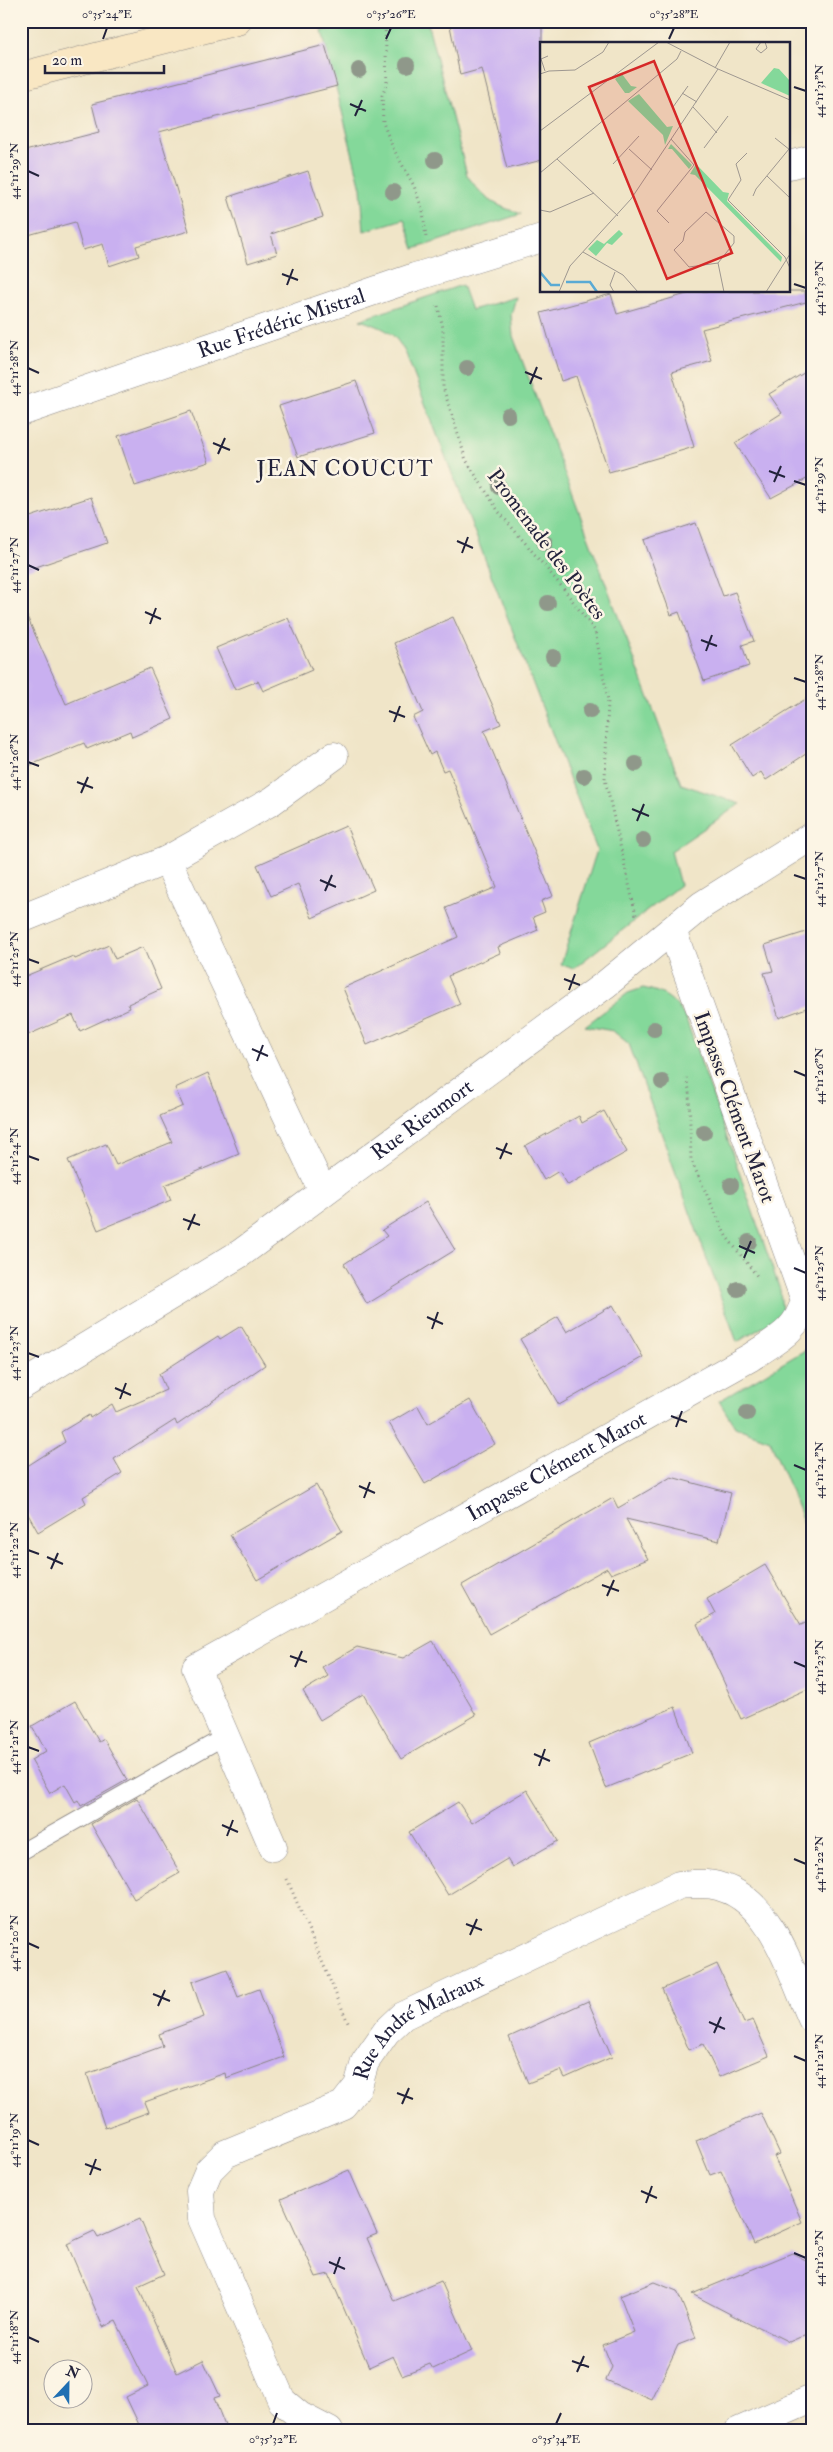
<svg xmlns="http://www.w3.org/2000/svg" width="833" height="2452" viewBox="0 0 833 2452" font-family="'IM FELL Double Pica',serif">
<rect width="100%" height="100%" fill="#fcf5e5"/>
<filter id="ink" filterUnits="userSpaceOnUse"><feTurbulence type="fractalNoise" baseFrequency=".02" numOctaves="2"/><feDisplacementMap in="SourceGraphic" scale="10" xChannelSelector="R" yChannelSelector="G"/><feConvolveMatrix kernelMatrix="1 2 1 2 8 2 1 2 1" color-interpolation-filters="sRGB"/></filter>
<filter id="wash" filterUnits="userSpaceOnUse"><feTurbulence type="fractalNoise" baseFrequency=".0096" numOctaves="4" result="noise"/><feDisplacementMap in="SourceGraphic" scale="20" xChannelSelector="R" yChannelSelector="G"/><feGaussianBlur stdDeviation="1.12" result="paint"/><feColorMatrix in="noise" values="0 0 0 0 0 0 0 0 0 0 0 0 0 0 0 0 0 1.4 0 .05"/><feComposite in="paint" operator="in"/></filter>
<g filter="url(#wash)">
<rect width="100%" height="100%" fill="#f0e5c8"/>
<path fill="#84d89a" stroke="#537d6a" d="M 361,21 L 427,21 L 467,175 C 484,199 492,204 521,214 L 414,249 L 404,219 L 364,231 L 361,188 L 322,31 Z
M 462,285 L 471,310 L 516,297 L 511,315 L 513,336 L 681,784 L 740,804 L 671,851 L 680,885 L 573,969 L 561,964 L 597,850 L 406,354 C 394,331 384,328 360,320 Z
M 643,988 C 666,993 674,999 686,1019 L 780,1290 L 782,1311 L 770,1323 L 737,1342 L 629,1044 L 613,1031 L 585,1026 L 628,993 Z
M 812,1346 L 812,1543 L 770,1440 L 735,1427 L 719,1401 Z"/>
<g id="blocks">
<path fill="#c9b0f0" d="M 449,21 L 542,21 L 542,160 L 507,169 L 482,69 L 460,75 Z
M 325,45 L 337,86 L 159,132 L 189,231 L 136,246 L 139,256 L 109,266 L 103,244 L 83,250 L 75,222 L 21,237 L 21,152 L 99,132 L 92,104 Z
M 308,171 L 323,217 L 271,234 L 277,254 L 248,263 L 228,197 Z
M 697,291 L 805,291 L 806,302 L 702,329 L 712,361 L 672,372 L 694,447 L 609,472 L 576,376 L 561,381 L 541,313 L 611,294 L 617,314 Z
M 812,368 L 812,476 L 771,498 L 735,443 L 782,413 L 769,394 Z
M 356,381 L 375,433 L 298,457 L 279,406 Z
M 191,411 L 209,462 L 135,486 L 118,436 Z
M 91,497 L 107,543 L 21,572 L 21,520 Z
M 696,523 L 723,596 L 735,592 L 754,641 L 742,645 L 749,666 L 704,681 L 679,612 L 671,615 L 644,540 Z
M 21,603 L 66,704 L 150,668 L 173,719 L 132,737 L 130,731 L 87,749 L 84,743 L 21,769 Z
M 453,617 L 501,724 L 484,731 L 553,896 L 541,901 L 545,912 L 533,917 L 538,930 L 498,947 L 500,953 L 448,976 L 460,1004 L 367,1045 L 343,988 L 458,937 L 446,908 L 497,887 L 448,769 L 443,771 L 435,752 L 430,755 L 413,717 L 423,712 L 394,643 Z
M 288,618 L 312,670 L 263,691 L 258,681 L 235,690 L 216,648 Z
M 812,695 L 812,750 L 766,780 L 761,772 L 752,778 L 732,745 Z
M 346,826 L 374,890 L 312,918 L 298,884 L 271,896 L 257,865 Z
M 812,930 L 812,1006 L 779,1018 L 764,973 L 773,971 L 765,945 Z
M 109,945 L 115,959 L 143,947 L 161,989 L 128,1004 L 130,1008 L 80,1031 L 73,1015 L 21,1038 L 21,978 L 73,956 L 75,959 Z
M 208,1073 L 239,1154 L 165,1185 L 171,1200 L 98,1230 L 68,1160 L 106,1144 L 116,1165 L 172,1142 L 160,1116 L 183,1106 L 175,1088 Z
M 604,1111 L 627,1152 L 568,1185 L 559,1171 L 544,1180 L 525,1146 L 579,1116 L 582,1123 Z
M 426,1202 L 455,1250 L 367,1304 L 344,1264 L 387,1236 L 382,1230 Z
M 613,1305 L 643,1357 L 559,1405 L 520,1339 L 558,1317 L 567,1332 Z
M 241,1326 L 265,1365 L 177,1425 L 175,1420 L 114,1459 L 122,1473 L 83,1497 L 86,1503 L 38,1532 L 21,1502 L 21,1470 L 65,1442 L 61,1432 L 89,1415 L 90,1418 L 112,1404 L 116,1412 L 166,1390 L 159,1374 L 218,1336 L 220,1339 Z
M 470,1400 L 495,1444 L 425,1484 L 389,1423 L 418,1406 L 428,1424 Z
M 671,1477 L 731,1493 L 719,1541 L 626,1519 L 648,1559 L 611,1574 L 607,1568 L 489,1634 L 462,1585 L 613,1498 L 618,1508 Z
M 316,1485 L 342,1531 L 257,1580 L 230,1535 Z
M 765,1565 L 801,1625 L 812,1620 L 812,1687 L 741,1719 L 697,1624 L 715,1614 L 707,1599 Z
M 433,1641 L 476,1715 L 401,1759 L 363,1694 L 320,1720 L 303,1691 L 328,1676 L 322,1667 L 357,1647 L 403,1658 Z
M 75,1701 L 99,1742 L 104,1739 L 127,1780 L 81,1806 L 78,1800 L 75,1802 L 65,1784 L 50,1793 L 31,1760 L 46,1751 L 32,1726 Z
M 675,1707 L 692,1753 L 606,1788 L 589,1743 Z
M 527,1790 L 558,1841 L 512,1867 L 507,1859 L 448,1895 L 409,1832 L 458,1802 L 472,1823 Z
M 137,1798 L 180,1873 L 134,1899 L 91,1824 Z
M 717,1964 L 744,2023 L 753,2020 L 769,2056 L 719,2077 L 703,2044 L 689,2050 L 662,1989 Z
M 227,1969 L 238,1997 L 259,1989 L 284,2057 L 226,2078 L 225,2073 L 145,2102 L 149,2112 L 105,2128 L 87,2074 L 163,2046 L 159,2034 L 204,2017 L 192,1982 Z
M 588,2001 L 612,2057 L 565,2078 L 561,2070 L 528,2083 L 509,2037 Z
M 761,2113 L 780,2154 L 774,2156 L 802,2222 L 754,2244 L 721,2171 L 710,2175 L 696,2141 Z
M 349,2170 L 377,2234 L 367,2238 L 394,2301 L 441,2281 L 472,2351 L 433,2369 L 430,2364 L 402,2375 L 393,2356 L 369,2367 L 329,2274 L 316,2277 L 281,2199 Z
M 140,2219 L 164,2274 L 138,2286 L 177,2373 L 203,2360 L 220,2396 L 214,2398 L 227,2431 L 142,2431 L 126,2397 L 148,2386 L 116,2321 L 103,2327 L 67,2244 L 94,2231 L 98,2238 Z
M 792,2253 L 812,2263 L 812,2332 L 789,2342 L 757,2326 L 755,2327 L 692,2294 Z
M 654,2282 L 677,2291 L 696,2338 L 678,2345 L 652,2400 L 606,2380 L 612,2367 L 603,2345 L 634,2332 L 620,2296 Z"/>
</g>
</g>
<g filter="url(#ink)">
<use href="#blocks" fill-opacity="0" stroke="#898482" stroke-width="1"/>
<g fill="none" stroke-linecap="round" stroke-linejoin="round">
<defs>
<path id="service" d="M 21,1852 L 224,1737"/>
<g id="minor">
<path d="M 789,165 L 812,159"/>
<path id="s1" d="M 21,412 L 415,277 L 542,238"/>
<path d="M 167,860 L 323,1192"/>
<path d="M 21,919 L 167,860 L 272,801 L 334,756"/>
<path id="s2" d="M 21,1386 L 241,1253 L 606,984 L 702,905 L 812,836"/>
<path id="s3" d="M 273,1847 L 196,1668 L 751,1357 C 776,1340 797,1332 805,1300 L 672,930"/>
<path id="s4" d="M 329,2431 L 300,2416 L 282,2401 L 202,2219 L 200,2191 L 209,2170 L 225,2154 L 343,2105 L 358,2086 L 365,2062 L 386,2032 L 403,2016 L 679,1885 C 693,1884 708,1882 721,1887 C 773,1902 792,1975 812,2019"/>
<path d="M 739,2431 L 812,2399"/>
</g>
<path id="secondary" d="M 21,76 L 237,21"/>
</defs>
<use href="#service" stroke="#898482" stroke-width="18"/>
<use href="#minor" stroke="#898482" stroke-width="29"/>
<use href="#secondary" stroke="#898482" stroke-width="29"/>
<path stroke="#898482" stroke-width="3" stroke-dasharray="1 4" stroke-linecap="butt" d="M 385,21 L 387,83 L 382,96 L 383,123 L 393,148 L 414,186 L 423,211 L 426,238
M 438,306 L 443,328 L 443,387 L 466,460 L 499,512 L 563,588 L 595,631 L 608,700 L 605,779 L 636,915
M 686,1078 L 689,1089 L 691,1160 L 726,1236 L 757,1276
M 287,1879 L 349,2025"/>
<use href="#service" stroke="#fff" stroke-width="16"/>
<use href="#minor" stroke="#fff" stroke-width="28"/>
<use href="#secondary" stroke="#f9e7c3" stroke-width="28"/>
</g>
<g fill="#8f988a">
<circle cx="407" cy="65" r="8"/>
<circle cx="359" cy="70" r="8"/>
<circle cx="435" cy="160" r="8"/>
<circle cx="393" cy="192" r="8"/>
<circle cx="467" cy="368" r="8"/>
<circle cx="508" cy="415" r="8"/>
<circle cx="499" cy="487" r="8"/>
<circle cx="545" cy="543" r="8"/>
<circle cx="548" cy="603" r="8"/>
<circle cx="553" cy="657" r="8"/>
<circle cx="590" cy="711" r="8"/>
<circle cx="636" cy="764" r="8"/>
<circle cx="584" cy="776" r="8"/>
<circle cx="643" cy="840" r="8"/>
<circle cx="654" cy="1029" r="8"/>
<circle cx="662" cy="1082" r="8"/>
<circle cx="704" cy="1132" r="8"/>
<circle cx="731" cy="1185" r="8"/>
<circle cx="749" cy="1242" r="8"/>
<circle cx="738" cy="1289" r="8"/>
<circle cx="747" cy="1413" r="8"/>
</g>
</g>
<path fill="none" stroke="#22223b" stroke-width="2" d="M 103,39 L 107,28M 386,39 L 391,28M 669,39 L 674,28M 794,87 L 806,91M 350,104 L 366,111M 355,116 L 362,100M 28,171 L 39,176M 282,274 L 298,280M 794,284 L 806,288M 287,285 L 293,269M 28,368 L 39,373M 525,372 L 542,379M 530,384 L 537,367M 213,443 L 230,450M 218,454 L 225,438M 769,471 L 785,477M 794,481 L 806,485M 774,482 L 781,466M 457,541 L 473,548M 462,553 L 468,537M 28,565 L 39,570M 145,612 L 161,619M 150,624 L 156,608M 701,640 L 717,646M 706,651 L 712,635M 794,678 L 806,682M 389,711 L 405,717M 394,722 L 400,706M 28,762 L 39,766M 77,782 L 93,788M 81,793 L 88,777M 632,809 L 649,816M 637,821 L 644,804M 794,875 L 806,879M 320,880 L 336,887M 325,891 L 332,875M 28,959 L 39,963M 564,979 L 580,985M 569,990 L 575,974M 252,1049 L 268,1056M 257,1061 L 263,1045M 794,1071 L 806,1076M 496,1148 L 512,1154M 28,1156 L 39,1160M 500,1159 L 507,1143M 183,1219 L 200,1225M 188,1230 L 195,1214M 739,1246 L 755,1253M 744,1258 L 751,1241M 794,1268 L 806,1273M 427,1317 L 443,1324M 432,1329 L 438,1312M 28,1353 L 39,1357M 115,1388 L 131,1395M 120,1399 L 126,1383M 671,1416 L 687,1422M 676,1427 L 682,1411M 794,1465 L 806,1470M 359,1486 L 375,1493M 364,1498 L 370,1482M 28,1550 L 39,1554M 47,1557 L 63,1564M 51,1569 L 58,1553M 602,1585 L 619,1591M 607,1596 L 614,1580M 290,1656 L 307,1662M 794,1662 L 806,1667M 295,1667 L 302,1651M 28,1747 L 39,1751M 534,1754 L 550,1761M 539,1766 L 545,1749M 222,1825 L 238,1832M 227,1836 L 233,1820M 794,1859 L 806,1864M 466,1924 L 482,1930M 470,1935 L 477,1919M 28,1943 L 39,1948M 153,1994 L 170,2001M 158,2006 L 165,1990M 709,2022 L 725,2029M 714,2033 L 721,2017M 794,2056 L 806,2061M 397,2093 L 413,2099M 402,2104 L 409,2088M 28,2140 L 39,2145M 85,2164 L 101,2170M 90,2175 L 96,2159M 641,2191 L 657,2198M 646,2203 L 652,2186M 794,2253 L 806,2258M 329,2262 L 345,2269M 334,2274 L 340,2257M 28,2337 L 39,2342M 572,2361 L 589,2367M 577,2372 L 584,2356M 273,2424 L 277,2413M 556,2424 L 561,2413"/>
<g text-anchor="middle" stroke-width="5" stroke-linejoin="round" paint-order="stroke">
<g font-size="21" fill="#22223b" stroke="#fcf5e5">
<text dy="7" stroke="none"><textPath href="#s1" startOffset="275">Rue Frédéric Mistral</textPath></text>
<text transform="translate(547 544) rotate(53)" y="7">Promenade des Poètes</text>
<text transform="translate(735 1107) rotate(70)" y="7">Impasse Clément Marot</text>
<text dy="7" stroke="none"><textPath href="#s2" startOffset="482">Rue Rieumort</textPath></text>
<text dy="7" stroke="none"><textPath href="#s3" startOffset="608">Impasse Clément Marot</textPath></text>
<text dy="7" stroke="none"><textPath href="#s4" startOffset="570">Rue André Malraux</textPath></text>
</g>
<g font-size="22" letter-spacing="1" fill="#22223b" stroke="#fcf5e5">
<text x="345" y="476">JEAN COUCUT</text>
</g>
</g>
<g transform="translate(540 42)">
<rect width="250" height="250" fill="#f0e5c8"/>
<path d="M 234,26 L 239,27 L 250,39 L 250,54 L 221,41 ZM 82,32 L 91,44 L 97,45 L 89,51 L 85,51 L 75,37 ZM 99,52 L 127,85 L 133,84 L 125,103 L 123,93 L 88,59 ZM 131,102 L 152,123 L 149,127 L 132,107 L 128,107 ZM 156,122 L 183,150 L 189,151 L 187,159 L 242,215 L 241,220 L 155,133 L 150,132 ZM 79,188 L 83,192 L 72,203 L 67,201 L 56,214 L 48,207 L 57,198 L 64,202 Z" fill="#84d89a"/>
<path fill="none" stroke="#5aaad4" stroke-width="2.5" d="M 0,230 L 11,243 L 20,243M 26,240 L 50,240 L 57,250"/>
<path fill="none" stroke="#9e9790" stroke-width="1" d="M 126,0 L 178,27 L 250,58M 221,0 L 216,7 L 221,11 L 227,6 L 225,0M 175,26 L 190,0M 5,29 L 1,17 L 8,14M 0,32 L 9,29 L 35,28 L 63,10 L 69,0M 142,51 L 157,60M 133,65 L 148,44M 153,65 L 177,91M 0,89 L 119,0M 235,96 L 250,108M 164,106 L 188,74M 89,107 L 112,128M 207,111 L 196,122 L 201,138 L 188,158 L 245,215 L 250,226M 17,117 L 78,174M 73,122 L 99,94M 0,131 L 137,17 L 141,9M 227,134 L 250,156M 213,154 L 216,147 L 249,107M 0,168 L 10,170 L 54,151M 166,170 L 194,194 L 194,201 L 178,221 L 149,225 L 134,208 L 143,199 L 145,190 ZM 129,181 L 117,169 L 154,123 L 131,97M 43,210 L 83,233 L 98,250M 178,221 L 184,250M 19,250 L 30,224 L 91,157 L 178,27M 74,250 L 70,243 L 75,230M 226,250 L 250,212"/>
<path fill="#d62828" fill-opacity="0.15" stroke="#d62828" stroke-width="2.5" d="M 114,19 L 192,211 L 127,237 L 49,45 Z"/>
<rect width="250" height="250" fill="none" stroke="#22223b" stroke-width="2.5"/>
</g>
<rect width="833" height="2452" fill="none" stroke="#fcf5e5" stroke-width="55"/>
<g transform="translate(68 2384) rotate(22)"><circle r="24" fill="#fcf5e5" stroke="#a5a1a1"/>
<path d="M0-4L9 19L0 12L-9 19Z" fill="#1f6fb2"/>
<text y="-8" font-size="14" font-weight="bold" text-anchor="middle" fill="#22223b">N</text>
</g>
<path d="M45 65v8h119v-8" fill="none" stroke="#22223b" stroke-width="2.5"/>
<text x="52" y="65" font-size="15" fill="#22223b" stroke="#fcf5e5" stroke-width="4" paint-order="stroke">20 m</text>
<rect x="28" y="28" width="778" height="2396" fill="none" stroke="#22223b" stroke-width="2"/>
<g font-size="12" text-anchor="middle" fill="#22223b">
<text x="107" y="18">0°35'24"E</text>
<text x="391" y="18">0°35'26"E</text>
<text x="674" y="18">0°35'28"E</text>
<text transform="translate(819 91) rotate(-90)" y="4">44°11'31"N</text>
<text transform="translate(14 171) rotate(-90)" y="4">44°11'29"N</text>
<text transform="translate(819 288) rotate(-90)" y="4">44°11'30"N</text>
<text transform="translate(14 368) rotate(-90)" y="4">44°11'28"N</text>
<text transform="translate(819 485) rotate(-90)" y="4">44°11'29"N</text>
<text transform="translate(14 565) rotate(-90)" y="4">44°11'27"N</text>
<text transform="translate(819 682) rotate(-90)" y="4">44°11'28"N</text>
<text transform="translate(14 762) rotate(-90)" y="4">44°11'26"N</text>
<text transform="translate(819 879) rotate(-90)" y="4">44°11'27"N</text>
<text transform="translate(14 959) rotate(-90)" y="4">44°11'25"N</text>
<text transform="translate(819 1076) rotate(-90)" y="4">44°11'26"N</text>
<text transform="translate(14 1156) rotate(-90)" y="4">44°11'24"N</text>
<text transform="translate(819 1273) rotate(-90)" y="4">44°11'25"N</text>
<text transform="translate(14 1353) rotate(-90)" y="4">44°11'23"N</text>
<text transform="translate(819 1470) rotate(-90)" y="4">44°11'24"N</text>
<text transform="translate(14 1550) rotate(-90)" y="4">44°11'22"N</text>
<text transform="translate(819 1667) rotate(-90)" y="4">44°11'23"N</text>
<text transform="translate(14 1747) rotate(-90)" y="4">44°11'21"N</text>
<text transform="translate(819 1864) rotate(-90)" y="4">44°11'22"N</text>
<text transform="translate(14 1943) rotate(-90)" y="4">44°11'20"N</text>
<text transform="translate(819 2061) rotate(-90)" y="4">44°11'21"N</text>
<text transform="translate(14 2140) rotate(-90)" y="4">44°11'19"N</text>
<text transform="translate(819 2258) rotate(-90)" y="4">44°11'20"N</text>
<text transform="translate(14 2337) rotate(-90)" y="4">44°11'18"N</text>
<text x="273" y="2443">0°35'32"E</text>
<text x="556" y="2443">0°35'34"E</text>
</g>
</svg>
